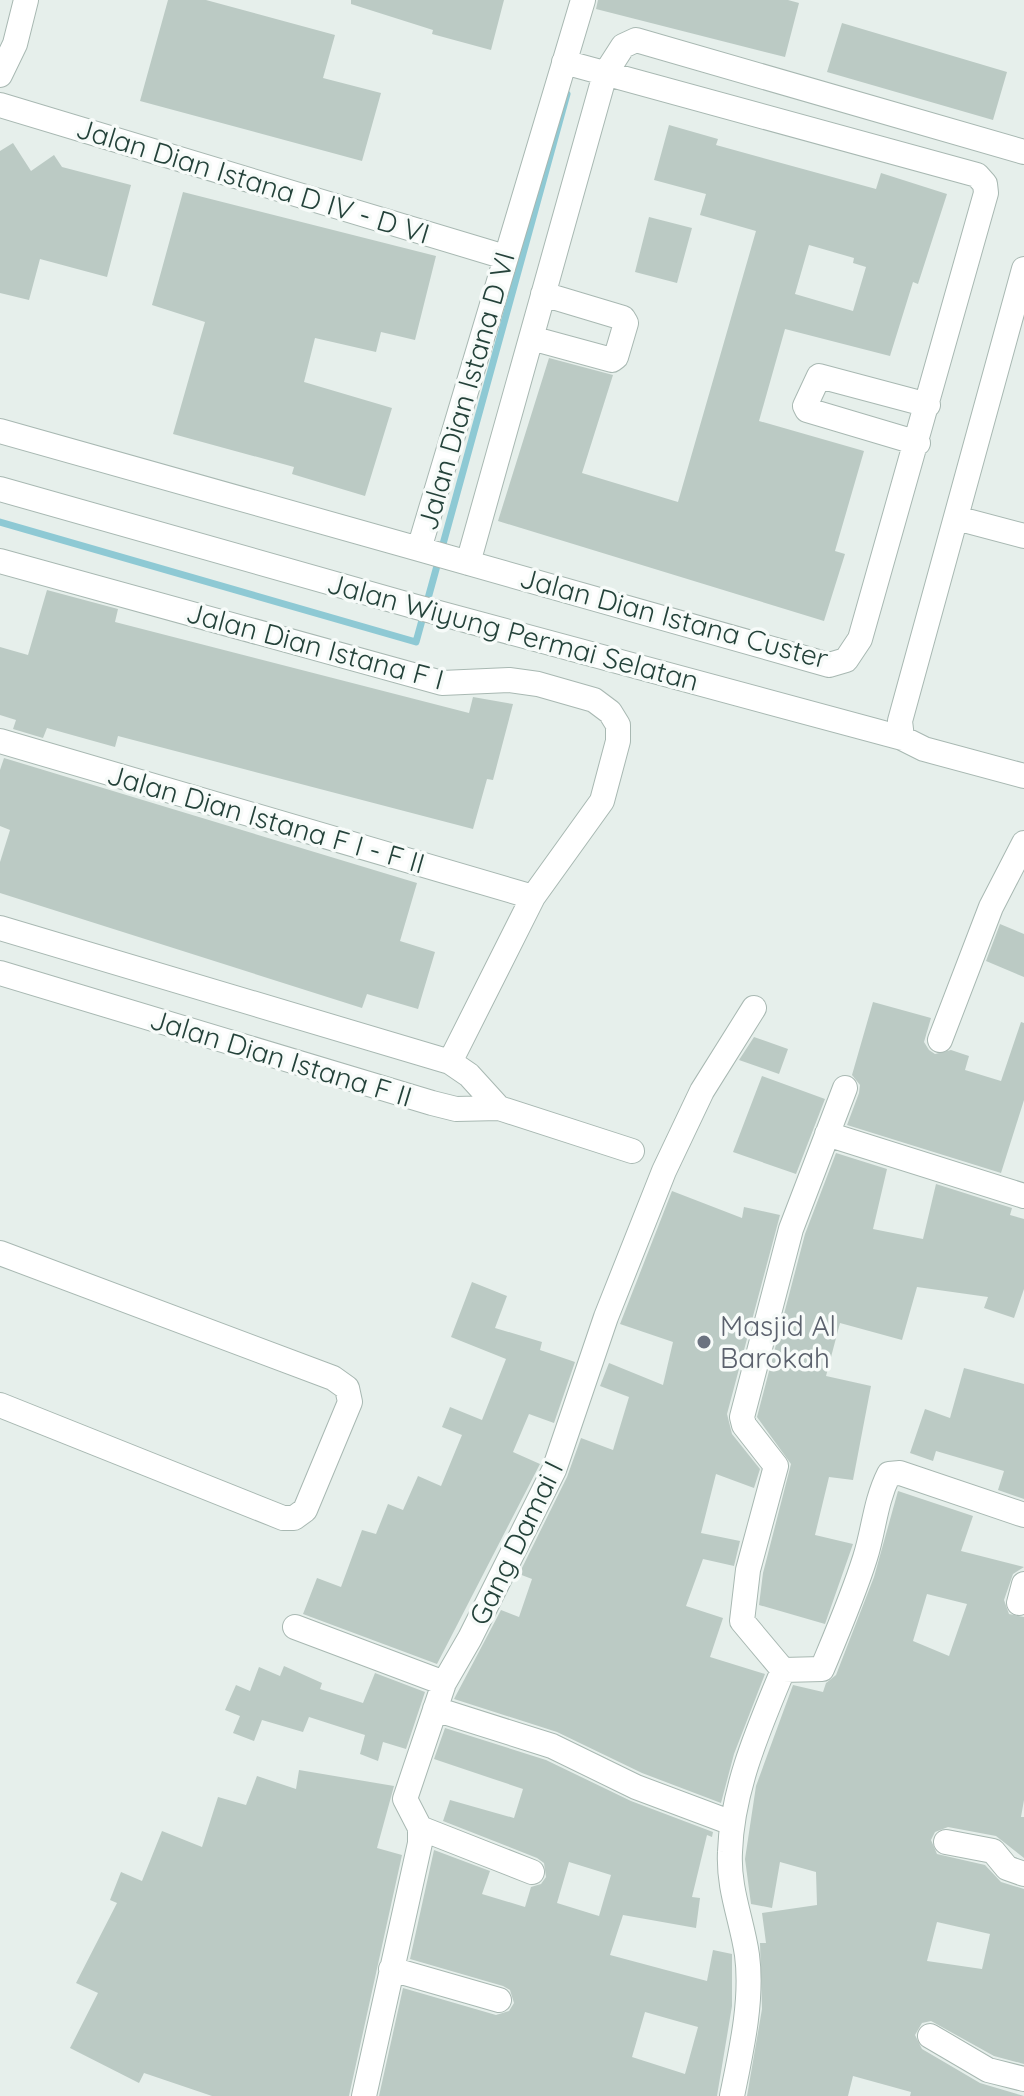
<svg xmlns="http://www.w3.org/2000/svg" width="1024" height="2096" viewBox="0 0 1024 2096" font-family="Quicksand,sans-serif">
<rect width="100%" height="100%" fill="#e6efeb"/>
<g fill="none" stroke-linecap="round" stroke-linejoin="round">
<path stroke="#8ec9d4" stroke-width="7" d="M 0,522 L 416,642 L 567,94"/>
</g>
<path fill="#bbcac4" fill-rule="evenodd" d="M 168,0 L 206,0 L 335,35 L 323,78 L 381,93 L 362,161 L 140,101 Z
M 351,0 L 504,0 L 491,50 L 432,34 L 433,30 L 351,4 Z
M 598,0 L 788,0 L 799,3 L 785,57 L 596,9 Z
M 842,23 L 1007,72 L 993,120 L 827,72 Z
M 669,125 L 718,139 L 716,145 L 876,189 L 881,173 L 947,194 L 918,284 L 913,282 L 890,356 L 785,329 L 759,421 L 864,451 L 835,551 L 845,554 L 824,621 L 498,521 L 549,358 L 613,375 L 582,473 L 678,502 L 756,231 L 700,215 L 706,194 L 654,180 ZM 809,245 L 854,258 L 853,263 L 866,267 L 853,311 L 795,294 Z
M 13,143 L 31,171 L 54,155 L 62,167 L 131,185 L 107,277 L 40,259 L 29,300 L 0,293 L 0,151 Z
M 183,192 L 436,256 L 415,340 L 381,332 L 376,352 L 315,338 L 304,382 L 392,408 L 365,496 L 292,474 L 294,467 L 173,434 L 205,322 L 152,305 Z
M 649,217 L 692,228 L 677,283 L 635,272 Z
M 47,590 L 118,609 L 115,622 L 469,713 L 473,697 L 513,704 L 493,780 L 487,779 L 473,829 L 118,736 L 115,747 L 47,728 L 43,738 L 13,729 L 16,720 L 0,715 L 0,647 L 28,655 Z
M 4,758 L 417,883 L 400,941 L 435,952 L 418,1009 L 367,994 L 362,1008 L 0,893 L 0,862 L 10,830 L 0,826 L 0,770 Z
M 1000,924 L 1024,934 L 1024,977 L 986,961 Z
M 873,1002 L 931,1018 L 924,1042 L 929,1050 L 935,1054 L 951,1050 L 969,1056 L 965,1070 L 1001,1081 L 1021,1022 L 1024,1023 L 1024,1100 L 1001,1173 L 847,1125 L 859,1093 L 860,1085 L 852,1075 Z
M 754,1037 L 788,1049 L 779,1074 L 739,1060 Z
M 762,1076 L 825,1099 L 796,1174 L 733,1152 Z
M 836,1153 L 887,1169 L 873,1229 L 923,1239 L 936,1184 L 1012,1208 L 1010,1215 L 1024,1219 L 1024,1289 L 1014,1318 L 984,1308 L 988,1297 L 917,1287 L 902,1340 L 840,1323 L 826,1376 L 871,1386 L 853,1480 L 829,1477 L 815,1535 L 853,1544 L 825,1624 L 759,1605 L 763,1573 L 791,1464 L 757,1417 L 805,1234 Z
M 672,1191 L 742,1218 L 744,1207 L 780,1215 L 727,1414 L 732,1434 L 760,1469 L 754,1488 L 716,1474 L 701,1533 L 740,1541 L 734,1566 L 703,1559 L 686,1606 L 723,1618 L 710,1657 L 765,1674 L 734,1754 L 721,1803 L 642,1773 L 557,1732 L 454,1699 L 501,1610 L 519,1617 L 532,1579 L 519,1574 L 567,1477 L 581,1438 L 613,1450 L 629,1397 L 600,1386 L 609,1363 L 663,1385 L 673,1342 L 620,1324 Z
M 472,1282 L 507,1296 L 495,1328 L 542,1342 L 540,1350 L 575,1362 L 554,1423 L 529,1414 L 513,1452 L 540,1464 L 437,1664 L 303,1614 L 317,1578 L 341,1587 L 362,1530 L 376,1534 L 388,1504 L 403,1510 L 418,1476 L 441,1486 L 462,1435 L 442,1427 L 450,1407 L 482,1420 L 506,1359 L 451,1337 Z
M 964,1368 L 1024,1384 L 1024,1499 L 998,1490 L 1004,1471 L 936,1451 L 933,1461 L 910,1453 L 925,1409 L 950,1418 Z
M 898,1491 L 973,1516 L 961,1551 L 1024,1567 L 1013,1574 L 1004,1600 L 1009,1614 L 1024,1617 L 1024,1800 L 1021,1817 L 1024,1817 L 1024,1858 L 996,1836 L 948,1827 L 935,1832 L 931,1840 L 937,1854 L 985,1865 L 1001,1882 L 1024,1889 L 1024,2064 L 994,2056 L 931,2021 L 922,2023 L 915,2035 L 922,2049 L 980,2083 L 1024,2096 L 910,2096 L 911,2092 L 853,2076 L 848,2096 L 747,2096 L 762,2009 L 760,1943 L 766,1943 L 762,1913 L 817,1905 L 816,1872 L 780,1862 L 772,1908 L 751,1904 L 745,1859 L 756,1786 L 793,1685 L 823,1692 L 826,1683 L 836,1675 L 874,1577 ZM 927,1594 L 967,1604 L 949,1656 L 913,1641 ZM 937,1922 L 990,1934 L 982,1969 L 927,1961 Z
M 284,1666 L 322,1683 L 320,1689 L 363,1703 L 375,1673 L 425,1692 L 406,1749 L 383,1742 L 378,1761 L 360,1754 L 365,1735 L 309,1717 L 303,1732 L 262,1720 L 254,1741 L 233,1733 L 240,1716 L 225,1710 L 236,1685 L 250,1691 L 259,1667 L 280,1676 Z
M 445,1728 L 546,1760 L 631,1801 L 713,1832 L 712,1837 L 707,1835 L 692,1897 L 700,1898 L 696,1928 L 623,1915 L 610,1955 L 707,1981 L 713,1950 L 732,1954 L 732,2006 L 717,2096 L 379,2096 L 403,1988 L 496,2015 L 509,2011 L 514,2003 L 510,1990 L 503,1986 L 410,1959 L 434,1850 L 490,1871 L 482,1894 L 525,1907 L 531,1887 L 541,1884 L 546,1877 L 544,1863 L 537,1858 L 443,1821 L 450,1800 L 514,1818 L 523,1789 L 434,1759 ZM 569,1862 L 611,1875 L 599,1916 L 557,1903 ZM 645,2012 L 698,2027 L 685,2074 L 632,2057 Z
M 299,1770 L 394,1786 L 377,1848 L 402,1855 L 349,2096 L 212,2096 L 144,2073 L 139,2083 L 70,2048 L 98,1993 L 76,1983 L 117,1903 L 110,1900 L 121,1872 L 142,1881 L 162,1831 L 202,1847 L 218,1797 L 246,1805 L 257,1776 L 296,1789 Z"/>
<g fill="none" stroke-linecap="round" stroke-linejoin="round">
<defs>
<path id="minor" d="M 0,75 L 15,44 L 26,0
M 0,105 L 505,257
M 531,338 L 612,360 L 616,357 L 626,323 L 623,318 L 543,294
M 0,431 L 419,549 L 583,0
M 918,443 L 807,410 L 805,406 L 819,376 L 928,405
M 0,489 L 413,606 L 902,738 L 924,749 L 1024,776
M 956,518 L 1024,536
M 419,549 L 829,665 L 846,660 L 860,639 L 986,193 L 985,184 L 977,175 L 564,62
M 0,561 L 442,683 L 509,680 L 538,684 L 594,700 L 610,712 L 618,725 L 618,741 L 602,801 L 533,897 L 450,1062
M 468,563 L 605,74 L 623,46 L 636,40 L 1024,152
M 902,738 L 900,721 L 1024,269
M 0,741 L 533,897
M 0,928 L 450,1062 L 469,1075 L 499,1108
M 0,973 L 432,1103 L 456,1109 L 499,1108 L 632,1151
M 940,1040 L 991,907 L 1024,843
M 827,1134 L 1024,1196
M 0,1253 L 333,1378 L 347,1388 L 350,1402 L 305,1510 L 294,1518 L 283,1518 L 0,1405
M 1019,1603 L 1024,1584
M 295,1627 L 444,1683
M 783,1670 L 822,1669 C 837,1633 853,1596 865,1558 C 874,1530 875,1502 889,1474 L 900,1473 L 1024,1515
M 435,1709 L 552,1746 L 636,1787 L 732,1823
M 420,1828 L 532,1872
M 946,1842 L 993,1851 L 1007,1868 L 1024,1874
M 391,1969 L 499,2000
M 930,2036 L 988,2070 L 1024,2079
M 364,2096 L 420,1843 L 420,1828 L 405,1799 L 444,1683 L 470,1638 L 554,1470 L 606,1317 L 664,1171 L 702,1091 L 754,1008
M 732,2096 C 741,2052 753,2000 747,1955 C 742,1920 728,1889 730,1852 C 732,1789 759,1728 783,1670 L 742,1621 L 748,1570 L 776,1466 L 744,1425 L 742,1417 L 791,1229 L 845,1088"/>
</defs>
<use href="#minor" stroke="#a8b8b2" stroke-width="26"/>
<use href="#minor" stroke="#fff" stroke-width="24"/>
</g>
<circle fill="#6b7280" stroke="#f7fbf9" stroke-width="3" cx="704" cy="1342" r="8"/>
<g text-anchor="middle" stroke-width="7" stroke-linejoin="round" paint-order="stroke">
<g font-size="28" fill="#24423a" stroke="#f7fbf9">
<text transform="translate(253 181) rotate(17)" y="10">Jalan Dian Istana D IV - D VI</text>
<text transform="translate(466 391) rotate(-74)" y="10">Jalan Dian Istana D VI</text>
<text transform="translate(674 618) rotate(15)" y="10">Jalan Dian Istana Custer</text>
<text transform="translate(513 632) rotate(15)" y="10">Jalan Wiyung Permai Selatan</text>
<text transform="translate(315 646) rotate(15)" y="10">Jalan Dian Istana F I</text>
<text transform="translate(266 819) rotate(16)" y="10">Jalan Dian Istana F I - F II</text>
<text transform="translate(281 1058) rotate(17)" y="10">Jalan Dian Istana F II</text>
<text transform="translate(516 1543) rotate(-64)" y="10">Gang Damai I</text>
</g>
<g font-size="28" fill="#5b616d" stroke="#f7fbf9" text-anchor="start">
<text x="720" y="1336">Masjid Al<tspan x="720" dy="32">Barokah</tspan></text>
</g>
</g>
</svg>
